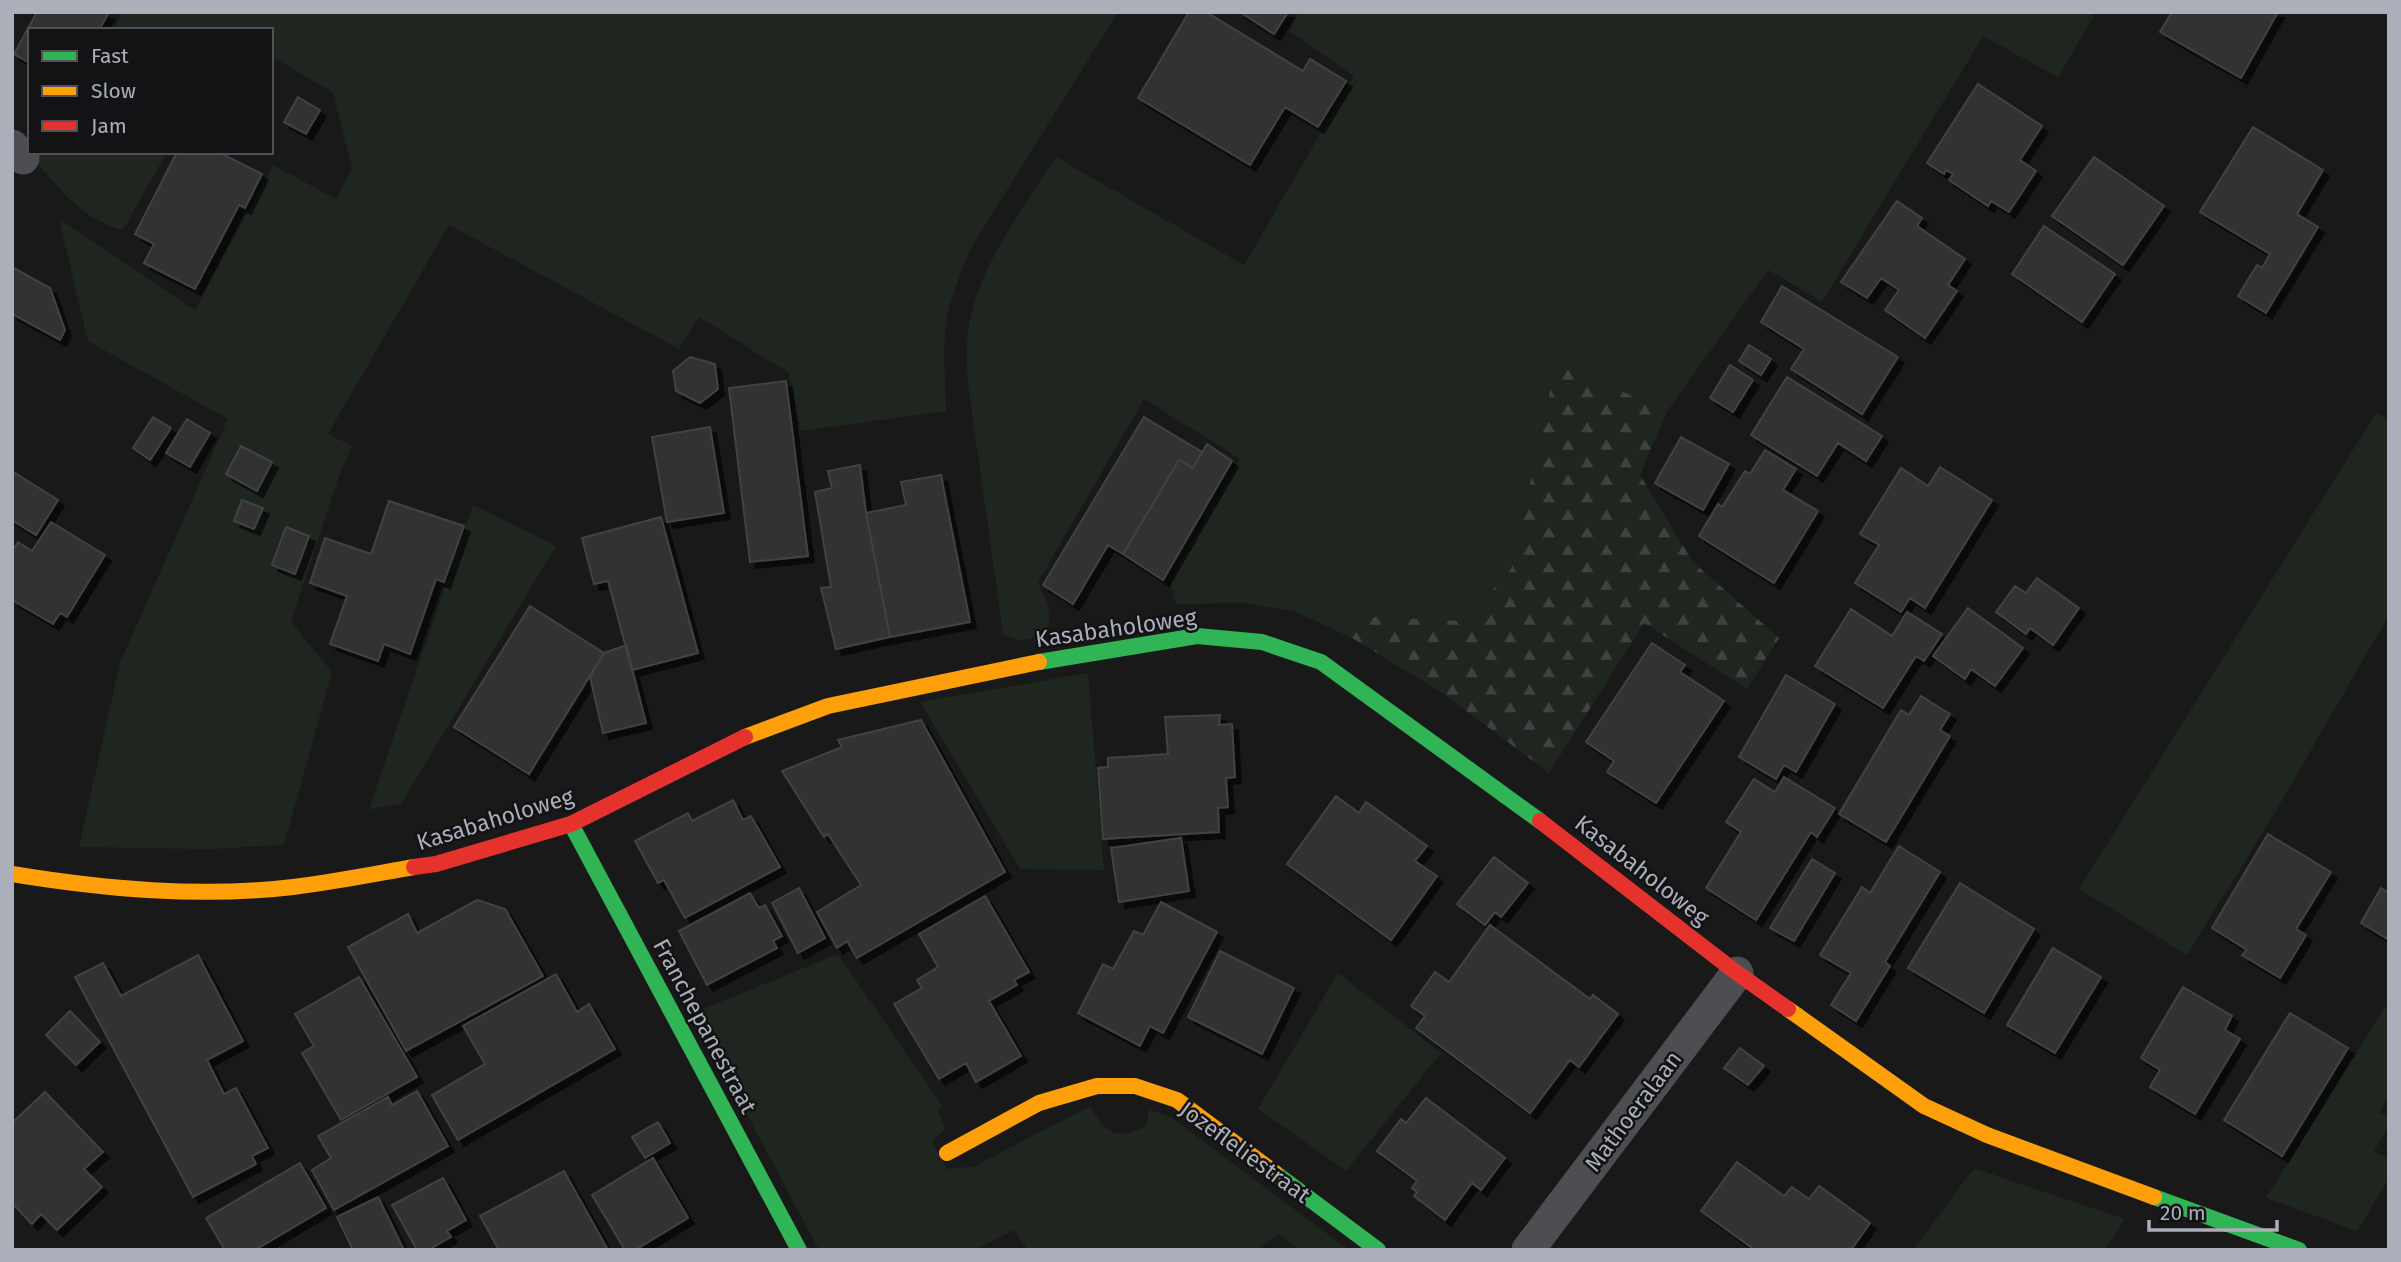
<svg xmlns="http://www.w3.org/2000/svg" width="2401" height="1262" viewBox="0 0 2401 1262" font-family="'Fira Sans',sans-serif">
<defs>
<pattern id="forest-firs" width="22" height="20" patternUnits="userSpaceOnUse" patternTransform="scale(1.75)"><rect width="22" height="20" fill="#1f2620"/><path d="M5 1l3.5 6h-7zM16 11l3.5 6h-7z" fill="#3d433e"/></pattern>
<filter id="shadow"><feDropShadow dx="6" dy="6" stdDeviation="0" flood-color="#0009"/></filter>
</defs>
<rect width="100%" height="100%" fill="#191919"/>
<path fill="#1f2620" d="M 122,12 L 1118,12 L 972,246 C 963,268 953,290 948,313 C 941,345 946,379 946,411 L 801,431 L 789,373 L 699,317 L 679,349 L 449,225 L 328,434 L 352,446 L 339,476 L 291,622 L 332,672 L 284,845 L 210,849 L 79,847 L 120,663 L 228,419 L 88,341 L 59,219 L 195,310 L 273,165 L 336,199 L 352,169 L 333,93 L 271,56 L 271,30 L 113,30 Z
M 1299,12 L 2096,12 L 2058,77 L 1983,36 L 1822,302 L 1768,270 L 1666,413 L 1557,360 L 1511,569 L 1465,621 L 1349,617 L 1352,638 L 1294,611 L 1244,603 L 1176,604 L 1170,580 L 1240,459 L 1144,399 L 1038,582 C 1043,595 1053,612 1048,627 C 1043,641 1012,644 1003,633 L 968,385 C 967,362 965,338 971,315 C 985,257 1025,206 1056,157 L 1244,265 L 1354,76 L 1289,31 Z
M 167,152 L 123,230 C 80,219 56,185 29,153 Z
M 2376,413 L 2389,419 L 2389,615 L 2277,809 L 2187,955 L 2079,889 Z
M 473,505 L 556,546 L 401,804 L 369,809 Z
M 1088,673 L 1104,870 L 1020,869 L 920,702 Z
M 838,954 L 943,1107 L 938,1110 L 945,1129 L 932,1142 L 947,1169 L 973,1167 L 1090,1106 C 1104,1131 1118,1143 1146,1125 L 1149,1110 L 1171,1117 L 1349,1250 L 1299,1250 L 1278,1234 L 1257,1250 L 1028,1250 L 1014,1230 L 974,1250 L 819,1250 L 693,1013 Z
M 1338,973 L 1441,1053 L 1346,1171 L 1258,1109 Z
M 2389,1001 L 2389,1096 L 2379,1112 L 2389,1117 L 2389,1127 L 2374,1151 L 2389,1160 L 2389,1178 L 2357,1231 L 2266,1198 Z
M 1974,1168 L 2125,1219 L 2105,1250 L 1913,1250 Z"/>
<path fill="url(#forest-firs)" d="M 1557,359 L 1666,413 L 1640,475 L 1693,562 L 1779,638 L 1747,689 L 1644,623 L 1549,773 L 1440,691 L 1352,638 L 1349,616 L 1465,621 L 1511,569 Z"/>
<path fill="#313131" stroke="#414245" stroke-width="2" filter="url(#shadow)" d="M 37,12 L 104,12 L 108,14 L 99,30 L 30,30 L 30,63 L 14,54 Z
M 1189,12 L 1206,12 L 1303,71 L 1310,59 L 1346,81 L 1318,127 L 1285,107 L 1250,165 L 1138,98 Z
M 1240,12 L 1288,12 L 1274,34 Z
M 2172,12 L 2278,12 L 2241,78 L 2160,32 Z
M 1978,84 L 2042,126 L 2020,160 L 2036,171 L 2009,212 L 1991,201 L 1988,206 L 1949,180 L 1953,174 L 1946,170 L 1944,174 L 1927,163 Z
M 298,97 L 320,110 L 306,134 L 284,122 Z
M 2253,127 L 2323,170 L 2297,214 L 2318,227 L 2266,313 L 2238,296 L 2257,265 L 2262,268 L 2270,254 L 2200,212 Z
M 177,152 L 225,152 L 224,155 L 262,174 L 245,208 L 239,205 L 195,289 L 144,263 L 154,244 L 135,234 Z
M 2094,157 L 2164,206 L 2123,265 L 2052,216 Z
M 1897,201 L 1922,218 L 1917,226 L 1965,259 L 1948,285 L 1957,291 L 1925,338 L 1885,310 L 1899,290 L 1881,278 L 1867,298 L 1841,282 Z
M 2044,226 L 2115,274 L 2082,322 L 2012,274 Z
M 12,267 L 50,288 L 65,330 L 60,340 L 12,314 Z
M 1782,286 L 1898,357 L 1862,414 L 1791,369 L 1804,349 L 1761,322 Z
M 1749,345 L 1771,359 L 1761,375 L 1739,361 Z
M 690,357 L 715,364 L 718,389 L 700,403 L 676,391 L 673,371 Z
M 1730,365 L 1753,380 L 1733,412 L 1710,398 Z
M 1787,377 L 1882,436 L 1866,461 L 1838,443 L 1817,476 L 1751,435 Z
M 786,381 L 808,556 L 750,562 L 729,388 Z
M 153,417 L 171,428 L 150,460 L 133,448 Z
M 1144,417 L 1202,452 L 1193,468 L 1179,460 L 1123,554 L 1108,545 L 1073,604 L 1043,585 Z
M 187,419 L 210,433 L 190,467 L 166,453 Z
M 710,427 L 724,513 L 667,522 L 652,437 Z
M 1681,437 L 1729,464 L 1703,510 L 1655,483 Z
M 1207,444 L 1232,461 L 1163,580 L 1123,554 L 1179,460 L 1193,468 Z
M 241,446 L 272,462 L 257,491 L 226,474 Z
M 1765,450 L 1796,469 L 1783,490 L 1818,511 L 1774,583 L 1699,536 L 1718,504 L 1722,507 L 1745,471 L 1750,474 Z
M 860,465 L 866,513 L 890,637 L 836,649 L 821,588 L 831,587 L 815,492 L 832,488 L 828,471 Z
M 1940,467 L 1992,500 L 1925,608 L 1910,598 L 1901,612 L 1855,583 L 1879,545 L 1860,534 L 1901,468 L 1928,486 Z
M 15,473 L 58,500 L 36,535 L 12,520 L 12,478 Z
M 941,475 L 970,622 L 890,637 L 866,513 L 906,505 L 901,482 Z
M 242,500 L 263,508 L 254,529 L 234,521 Z
M 389,501 L 464,526 L 444,582 L 436,579 L 410,654 L 384,644 L 378,661 L 330,644 L 347,596 L 310,583 L 325,538 L 371,554 Z
M 661,517 L 698,653 L 632,670 L 608,581 L 594,584 L 582,538 Z
M 51,522 L 105,555 L 67,617 L 60,613 L 53,624 L 12,600 L 12,551 L 18,542 L 32,551 Z
M 286,527 L 309,536 L 295,574 L 272,565 Z
M 2037,578 L 2079,608 L 2053,645 L 2030,628 L 2026,634 L 1996,612 L 2015,586 L 2026,593 Z
M 530,606 L 604,653 L 529,774 L 454,727 Z
M 1968,608 L 2023,648 L 1995,686 L 1971,669 L 1965,679 L 1933,656 Z
M 1851,609 L 1892,636 L 1907,612 L 1942,634 L 1924,661 L 1916,656 L 1883,708 L 1815,666 Z
M 1652,643 L 1685,665 L 1680,672 L 1724,701 L 1656,803 L 1607,772 L 1614,761 L 1586,742 Z
M 626,645 L 646,723 L 603,733 L 590,677 L 604,653 Z
M 1786,675 L 1835,704 L 1796,772 L 1784,765 L 1776,779 L 1739,757 Z
M 1921,696 L 1950,714 L 1940,730 L 1950,736 L 1886,842 L 1839,814 L 1901,710 L 1909,715 Z
M 1220,715 L 1219,725 L 1232,724 L 1235,777 L 1226,778 L 1228,807 L 1218,808 L 1219,832 L 1103,839 L 1098,768 L 1108,767 L 1108,758 L 1168,754 L 1165,717 Z
M 921,720 L 1005,872 L 857,958 L 847,941 L 837,948 L 817,912 L 861,885 L 828,834 L 824,837 L 782,771 L 842,747 L 838,740 Z
M 1784,777 L 1835,808 L 1817,837 L 1811,832 L 1756,920 L 1706,888 L 1741,832 L 1726,822 L 1754,779 L 1775,792 Z
M 1336,796 L 1359,813 L 1366,802 L 1427,846 L 1415,861 L 1437,876 L 1391,940 L 1287,864 Z
M 733,800 L 743,820 L 751,816 L 780,867 L 685,918 L 664,880 L 658,883 L 635,841 L 688,813 L 692,821 Z
M 2268,834 L 2331,872 L 2296,929 L 2306,935 L 2280,978 L 2242,955 L 2247,950 L 2212,928 Z
M 1181,838 L 1189,891 L 1119,902 L 1111,848 Z
M 1899,846 L 1940,872 L 1885,962 L 1890,966 L 1856,1021 L 1831,1005 L 1851,973 L 1820,955 L 1862,887 L 1870,893 Z
M 1494,857 L 1528,883 L 1501,917 L 1495,912 L 1485,925 L 1457,904 Z
M 1812,859 L 1835,873 L 1794,941 L 1770,928 Z
M 1960,883 L 2034,929 L 1984,1013 L 1908,968 Z
M 799,888 L 825,938 L 798,953 L 772,903 Z
M 2381,888 L 2389,893 L 2389,940 L 2361,923 Z
M 750,893 L 759,908 L 765,905 L 782,936 L 773,941 L 777,948 L 707,985 L 679,931 Z
M 985,896 L 1029,972 L 1014,980 L 1017,985 L 989,1001 L 1021,1056 L 976,1082 L 966,1063 L 939,1079 L 894,1004 L 922,988 L 917,980 L 938,967 L 919,934 Z
M 477,900 L 505,909 L 543,976 L 406,1051 L 348,947 L 408,914 L 417,933 Z
M 1161,902 L 1217,932 L 1163,1033 L 1150,1026 L 1140,1046 L 1078,1013 L 1103,964 L 1113,969 L 1134,931 L 1143,935 Z
M 1490,925 L 1590,999 L 1593,995 L 1618,1014 L 1579,1067 L 1570,1060 L 1530,1113 L 1416,1028 L 1425,1016 L 1411,1006 L 1435,972 L 1449,982 Z
M 2053,948 L 2101,977 L 2055,1053 L 2007,1025 Z
M 1220,951 L 1294,988 L 1262,1054 L 1188,1017 Z
M 198,955 L 243,1041 L 207,1060 L 224,1094 L 236,1088 L 268,1148 L 252,1156 L 256,1164 L 193,1197 L 75,977 L 103,963 L 121,996 Z
M 556,974 L 577,1012 L 589,1004 L 615,1049 L 458,1140 L 432,1095 L 485,1064 L 463,1026 Z
M 359,977 L 417,1077 L 341,1120 L 302,1053 L 314,1046 L 295,1014 Z
M 2183,987 L 2232,1016 L 2225,1030 L 2240,1039 L 2195,1114 L 2150,1087 L 2160,1070 L 2141,1058 Z
M 70,1011 L 100,1042 L 76,1065 L 46,1035 Z
M 2290,1013 L 2348,1048 L 2282,1156 L 2224,1120 Z
M 1740,1048 L 1764,1066 L 1748,1085 L 1724,1068 Z
M 417,1091 L 448,1146 L 334,1210 L 312,1170 L 331,1158 L 318,1136 L 388,1097 L 392,1105 Z
M 45,1092 L 103,1152 L 84,1169 L 102,1187 L 57,1230 L 41,1214 L 32,1224 L 12,1203 L 12,1123 Z
M 1426,1098 L 1505,1158 L 1481,1190 L 1472,1183 L 1445,1220 L 1414,1196 L 1417,1192 L 1412,1188 L 1417,1181 L 1377,1151 L 1401,1119 L 1406,1123 Z
M 658,1122 L 670,1143 L 645,1158 L 632,1137 Z
M 653,1158 L 688,1218 L 635,1250 L 625,1250 L 592,1195 Z
M 1737,1162 L 1784,1196 L 1792,1187 L 1809,1199 L 1819,1186 L 1870,1223 L 1851,1250 L 1755,1250 L 1701,1211 Z
M 300,1163 L 326,1208 L 255,1250 L 225,1250 L 206,1218 Z
M 564,1171 L 608,1250 L 499,1250 L 480,1216 Z
M 443,1178 L 466,1220 L 447,1231 L 451,1237 L 428,1250 L 417,1250 L 392,1205 Z
M 378,1197 L 404,1250 L 353,1250 L 337,1217 Z"/>
<g fill="none" stroke-linecap="round" stroke-linejoin="round">
<path stroke="#4d4e52" stroke-width="33" d="M 12,146 L 23,158
M 1528,1250 L 1737,973"/>
<path stroke="#30b455" stroke-width="16" d="M 1039,662 L 1197,636 L 1262,642 L 1321,662 L 1540,821
M 571,824 L 799,1250
M 1275,1173 L 1378,1250
M 2154,1197 L 2299,1250"/>
<path stroke="#ff9f0a" stroke-width="16" d="M 745,737 L 828,706 L 1039,662
M 12,874 C 104,889 200,898 293,887 C 334,882 374,874 414,867
M 1788,1009 L 1924,1106 L 1987,1135 L 2154,1197
M 947,1153 L 1039,1103 L 1097,1086 L 1135,1086 L 1177,1100 L 1275,1173"/>
<path stroke="#e5322d" stroke-width="16" d="M 1540,821 L 1737,973 L 1788,1009
M 414,867 L 436,864 L 571,824 L 745,737"/>
</g>
<g text-anchor="middle" stroke-width="5" stroke-linejoin="round" paint-order="stroke">
<g font-size="23" fill="#aaafb9" stroke="#131315">
<text transform="translate(1116 628) rotate(-8)" y="8">Kasabaholoweg</text>
<text transform="translate(495 819) rotate(-17)" y="8">Kasabaholoweg</text>
<text transform="translate(1642 870) rotate(38)" y="8">Kasabaholoweg</text>
<text transform="translate(705 1026) rotate(62)" y="8">Franchepanestraat</text>
<text transform="translate(1633 1111) rotate(-53)" y="8">Mathoeralaan</text>
<text transform="translate(1245 1152) rotate(36)" y="8">Jozefleliestraat</text>
</g>
</g>
<rect width="2401" height="1262" fill="none" stroke="#aaafb9" stroke-width="28"/>
<rect x="28" y="28" width="245" height="126" fill="#131315" stroke="#4f5157" stroke-width="2"/>
<rect x="42" y="51" width="35" height="10" fill="#30b455" stroke="#4f5157" stroke-width="2"/>
<text x="91" y="63" font-size="21" fill="#aaafb9">Fast</text>
<rect x="42" y="86" width="35" height="10" fill="#ff9f0a" stroke="#4f5157" stroke-width="2"/>
<text x="91" y="98" font-size="21" fill="#aaafb9">Slow</text>
<rect x="42" y="121" width="35" height="10" fill="#e5322d" stroke="#4f5157" stroke-width="2"/>
<text x="91" y="133" font-size="21" fill="#aaafb9">Jam</text>
<path d="M2149 1220v10h128v-10" fill="none" stroke="#aaafb9" stroke-width="3.5"/>
<text x="2160" y="1220" font-size="21" fill="#aaafb9" stroke="#131315" stroke-width="5" paint-order="stroke">20 m</text>
</svg>
